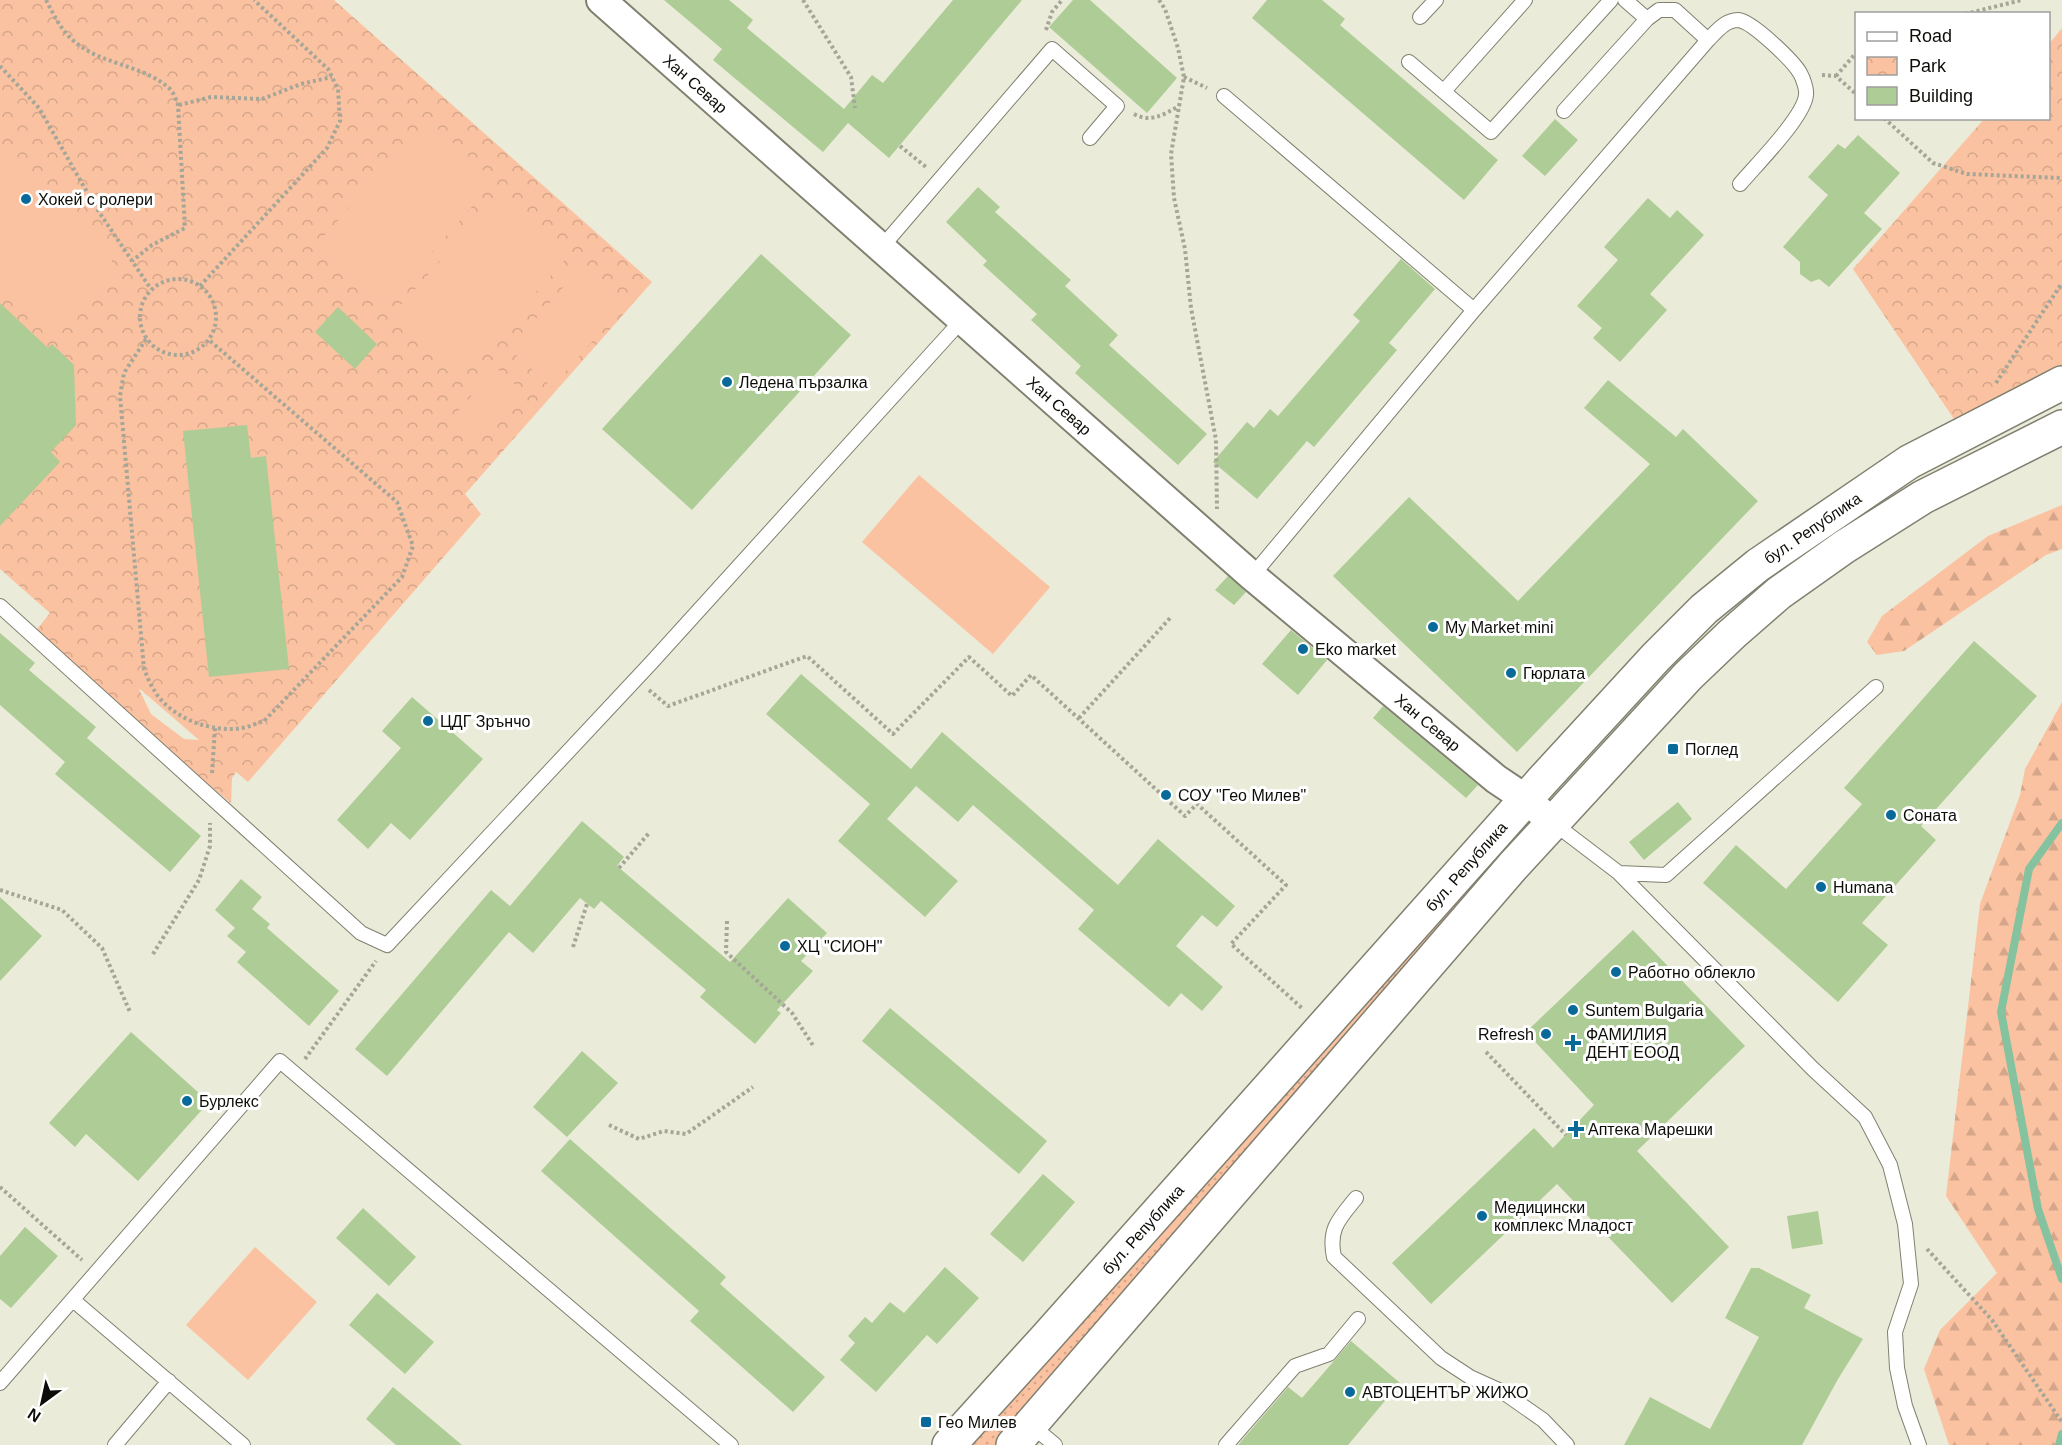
<svg xmlns="http://www.w3.org/2000/svg" width="2062" height="1445" viewBox="0 0 2062 1445" font-family="Arial,sans-serif">
<defs>
<pattern id="grass-dots" width="8" height="8" patternUnits="userSpaceOnUse" patternTransform="scale(1.5)"><rect width="8" height="8" fill="#fac2a1"/><path d="M2 2h.1M6 6h.1" fill="none" stroke="#d5a689" stroke-width="1.8" stroke-linecap="round"/></pattern>
<pattern id="forest-firs" width="22" height="20" patternUnits="userSpaceOnUse" patternTransform="scale(1.5)"><rect width="22" height="20" fill="#fac2a1"/><path d="M5 1l3.5 6h-7zM16 11l3.5 6h-7z" fill="#d5a689"/></pattern>
<pattern id="park-crowns" width="20" height="18" patternUnits="userSpaceOnUse" patternTransform="scale(1.5)"><rect width="20" height="18" fill="#fac2a1"/><path d="M2 6a3 3 0 1 1 6 0M12 15a3 3 0 1 1 6 0" fill="none" stroke="#d5a689"/></pattern>
</defs>
<rect width="100%" height="100%" fill="#ebebd9"/>
<path fill="url(#grass-dots)" d="M 1478,854 L 1501,881 L 1013,1445 L 948,1445 Z"/>
<path fill="url(#forest-firs)" d="M 2062,505 L 2062,549 L 2046,555 L 1904,651 L 1877,655 L 1867,642 L 1882,616 L 1988,536 Z
M 2062,702 L 2062,1445 L 1949,1445 L 1924,1369 L 1940,1330 L 1997,1273 L 1946,1196 L 1980,904 L 2020,795 L 2025,769 Z"/>
<path fill="url(#park-crowns)" fill-rule="evenodd" d="M 0,0 L 334,0 L 652,282 L 465,494 L 481,514 L 248,782 L 236,772 L 232,778 L 231,803 L 31,637 L 50,613 L 0,569 ZM 139,689 L 140,689 L 199,740 L 184,739 L 151,714 Z
M 2062,28 L 2062,387 L 1964,434 L 1853,269 L 1984,119 L 2048,118 L 2049,44 Z"/>
<path fill="#fac2a1" d="M 428,120 L 495,181 L 383,306 L 315,246 Z
M 0,154 L 105,244 L 112,261 L 109,278 L 76,317 L 54,323 L 36,319 L 0,290 Z
M 503,191 L 571,253 L 460,376 L 392,315 Z
M 581,267 L 624,305 L 552,387 L 509,349 Z
M 496,368 L 520,389 L 476,439 L 452,418 Z
M 919,475 L 1050,587 L 993,654 L 862,542 Z
M 255,1247 L 317,1302 L 248,1380 L 186,1325 Z"/>
<g fill="none" stroke-linecap="round" stroke-linejoin="round">
<path stroke="#85c29f" stroke-width="8" d="M 2062,823 L 2029,869 L 2001,1012 L 2038,1209 L 2062,1279
M 2059,1445 L 2062,1434"/>
</g>
<path fill="#aecc95" d="M 664,0 L 729,0 L 753,20 L 747,28 L 844,109 L 872,75 L 883,83 L 953,0 L 1022,0 L 889,158 L 848,123 L 823,152 L 713,60 L 722,49 Z
M 1073,0 L 1090,0 L 1177,78 L 1147,113 L 1049,27 Z
M 1267,0 L 1322,0 L 1345,19 L 1340,25 L 1498,160 L 1464,200 L 1252,18 Z
M 1555,119 L 1578,140 L 1545,176 L 1522,156 Z
M 1858,135 L 1900,173 L 1864,213 L 1882,229 L 1829,287 L 1819,279 L 1811,282 L 1800,274 L 1800,262 L 1783,247 L 1828,195 L 1808,177 L 1838,144 L 1845,149 Z
M 978,187 L 1000,207 L 995,212 L 1071,280 L 1065,286 L 1118,335 L 1109,345 L 1207,434 L 1178,465 L 1075,373 L 1081,366 L 1031,320 L 1037,314 L 983,265 L 987,261 L 946,222 Z
M 1648,198 L 1670,218 L 1677,210 L 1704,235 L 1650,294 L 1667,310 L 1620,362 L 1593,338 L 1602,328 L 1577,306 L 1618,260 L 1604,247 Z
M 761,254 L 851,335 L 692,510 L 602,429 Z
M 1401,259 L 1435,289 L 1389,343 L 1397,350 L 1314,447 L 1307,441 L 1257,499 L 1213,462 L 1247,422 L 1254,428 L 1270,409 L 1278,416 L 1360,321 L 1353,315 Z
M 0,303 L 48,348 L 52,344 L 74,365 L 76,425 L 51,452 L 60,462 L 0,526 Z
M 338,307 L 377,344 L 355,369 L 315,332 Z
M 1608,380 L 1676,437 L 1683,429 L 1758,501 L 1517,752 L 1333,576 L 1409,497 L 1518,601 L 1650,464 L 1584,408 Z
M 247,425 L 251,458 L 266,456 L 289,669 L 209,677 L 183,431 Z
M 1228,576 L 1246,592 L 1234,605 L 1215,590 Z
M 1291,630 L 1327,660 L 1298,695 L 1262,664 Z
M 0,633 L 35,663 L 29,670 L 96,727 L 87,738 L 201,836 L 170,872 L 55,774 L 65,762 L 0,705 Z
M 1974,641 L 2037,696 L 1921,826 L 1936,840 L 1862,923 L 1888,945 L 1838,1002 L 1703,883 L 1736,845 L 1786,889 L 1862,804 L 1844,788 Z
M 801,674 L 911,769 L 942,732 L 1118,885 L 1158,839 L 1235,906 L 1217,927 L 1202,915 L 1176,946 L 1223,987 L 1202,1011 L 1181,993 L 1169,1007 L 1078,929 L 1094,910 L 973,805 L 958,822 L 916,786 L 887,819 L 958,881 L 925,917 L 838,841 L 870,804 L 766,714 Z
M 412,697 L 483,759 L 410,840 L 391,823 L 368,849 L 337,820 L 401,748 L 382,731 Z
M 1383,706 L 1478,785 L 1466,798 L 1373,718 Z
M 1678,802 L 1692,819 L 1644,860 L 1629,842 Z
M 582,821 L 624,857 L 617,866 L 730,962 L 788,898 L 827,933 L 801,961 L 813,971 L 777,1010 L 781,1013 L 755,1044 L 700,997 L 706,990 L 601,901 L 594,909 L 580,898 L 533,953 L 509,932 L 387,1076 L 355,1049 L 491,890 L 510,906 Z
M 241,879 L 262,897 L 252,909 L 270,924 L 267,928 L 339,991 L 309,1026 L 237,962 L 246,952 L 227,936 L 235,928 L 215,910 Z
M 0,897 L 42,936 L 0,981 Z
M 1633,930 L 1745,1046 L 1637,1151 L 1729,1247 L 1672,1303 L 1557,1184 L 1431,1304 L 1392,1263 L 1534,1128 L 1553,1148 L 1594,1105 L 1526,1032 Z
M 890,1008 L 1047,1141 L 1019,1174 L 862,1041 Z
M 131,1032 L 209,1102 L 138,1181 L 86,1134 L 75,1147 L 49,1123 Z
M 582,1051 L 618,1083 L 567,1137 L 533,1107 Z
M 570,1139 L 726,1277 L 720,1284 L 825,1377 L 793,1412 L 690,1321 L 699,1311 L 541,1171 Z
M 1043,1174 L 1075,1202 L 1023,1262 L 990,1234 Z
M 363,1208 L 416,1257 L 389,1286 L 336,1238 Z
M 1818,1211 L 1823,1244 L 1792,1249 L 1787,1216 Z
M 25,1227 L 58,1256 L 11,1308 L 0,1299 L 0,1256 Z
M 945,1267 L 979,1298 L 937,1344 L 927,1335 L 876,1392 L 840,1360 L 855,1343 L 848,1336 L 865,1317 L 872,1323 L 890,1302 L 904,1313 Z
M 1751,1268 L 1759,1268 L 1811,1295 L 1804,1308 L 1863,1339 L 1838,1379 L 1802,1445 L 1624,1445 L 1650,1397 L 1710,1429 L 1759,1337 L 1725,1318 Z
M 377,1293 L 434,1342 L 405,1374 L 349,1325 Z
M 1351,1341 L 1400,1383 L 1348,1445 L 1238,1445 L 1288,1387 L 1302,1398 Z
M 393,1387 L 462,1445 L 396,1445 L 366,1419 Z"/>
<g fill="none" stroke-linecap="round" stroke-linejoin="round">
<defs>
<path id="lane" d="M 1625,0 L 1647,19
M 1420,17 L 1436,0
M 1409,62 L 1491,132 L 1611,0
M 1444,91 L 1525,0
M 1224,96 L 1474,310
M 1564,111 L 1647,19 L 1659,10 L 1675,10 L 1708,40
M 881,248 L 1052,49 L 1117,106 L 1090,138
M 1252,576 L 1474,310 L 1708,40 C 1716,32 1725,20 1738,20 C 1752,21 1793,61 1800,73 C 1803,78 1807,90 1806,95 C 1804,117 1756,165 1740,184
M 0,606 L 361,933 L 387,945 L 651,663 L 962,320
M 1552,822 L 1619,873 L 1813,1069 L 1865,1117 L 1890,1165 L 1905,1224 L 1911,1284 L 1895,1332 L 1897,1368 L 1905,1406 L 1919,1445
M 1619,873 L 1666,875 L 1876,687
M 1356,1198 C 1339,1219 1328,1229 1334,1257 L 1441,1358 L 1470,1377 L 1503,1392 L 1543,1420 L 1567,1445
M 73,1300 L 243,1445
M 0,1383 L 280,1061 L 731,1445
M 1031,1425 L 1055,1445
M 115,1445 L 169,1381
M 1226,1445 L 1295,1366 L 1329,1354 L 1358,1319"/>
<g id="street">
<path id="s1" d="M 601,0 L 1252,576 L 1496,779 L 1526,799 L 1552,822"/>
</g>
<g id="secondary">
<path id="s2" d="M 949,1445 L 1046,1338 L 1542,781 L 1656,657 L 1704,609 L 1758,565 L 1909,462 L 2062,383"/>
<path d="M 1013,1445 L 1513,866 L 1688,676 L 1732,634 L 1779,593 L 1844,547 L 1923,497 L 2062,427"/>
</g>
</defs>
<use href="#lane" stroke="#818070" stroke-width="16"/>
<use href="#street" stroke="#818070" stroke-width="32"/>
<use href="#secondary" stroke="#818070" stroke-width="36"/>
<path stroke="#a6a698" stroke-width="4" stroke-dasharray="3 3" stroke-linecap="butt" d="M 46,0 C 54,15 61,31 75,42 C 102,65 144,65 170,89 C 174,93 176,100 178,105 L 185,228 L 152,245 L 132,261
M 803,0 L 851,77 L 855,108
M 1159,0 L 1165,9 L 1178,48 L 1184,77 L 1171,154 L 1174,198 L 1185,249 L 1191,308 L 1216,440 L 1217,509
M 1965,14 L 2022,0
M 1046,30 L 1052,12 L 1062,0
M 0,66 L 39,108 L 95,206 L 151,289
M 1822,75 L 1836,76 L 1856,94
M 1836,76 L 1856,53
M 1184,77 L 1207,88
M 179,105 L 211,97 L 262,99 L 301,84 L 332,77
M 1134,114 C 1151,123 1163,115 1179,106
M 1884,118 L 1933,163 L 1967,174 L 2062,178
M 900,146 L 926,167
M140 317a38 38 0 1 1 76 0a38 38 0 1 1-76 0Z
M 200,286 L 327,148 L 340,121 L 338,89 L 328,69 L 254,0
M 146,339 L 124,373 L 120,396 L 144,669 C 147,676 150,684 154,690 C 170,718 211,733 242,728 C 249,727 257,723 264,721 L 402,577 L 413,546 L 397,502 L 209,340
M 1996,383 L 2062,283
M 649,690 L 668,706 L 807,656 L 893,734 L 969,657 L 1012,696 L 1031,675 L 1185,816 L 1197,804 L 1286,885 L 1231,944 L 1303,1009
M 1079,718 L 1172,616
M 212,773 L 215,728
M 619,868 L 649,833
M 0,890 L 62,910 L 102,948 L 130,1012
M 727,921 L 726,952 L 792,1013 L 814,1047
M 573,947 L 587,904
M 153,954 L 199,880 L 210,846 L 210,823
M 1486,1052 L 1566,1135
M 305,1059 L 376,961
M 609,1125 L 639,1139 L 664,1131 L 686,1134 L 753,1087
M 0,1187 L 82,1260
M 1927,1249 L 1992,1320 L 2062,1422"/>
<use href="#lane" stroke="#fff" stroke-width="14"/>
<use href="#street" stroke="#fff" stroke-width="28"/>
<use href="#secondary" stroke="#fff" stroke-width="33"/>
</g>
<g fill="#096998" stroke="#fff" stroke-width="2">
<circle cx="26" cy="199" r="6"/>
<circle cx="727" cy="382" r="6"/>
<circle cx="1433" cy="627" r="6"/>
<circle cx="1303" cy="649" r="6"/>
<circle cx="1511" cy="673" r="6"/>
<circle cx="428" cy="721" r="6"/>
<rect x="1667" y="743" width="12" height="12" rx="3"/>
<circle cx="1166" cy="795" r="6"/>
<circle cx="1891" cy="815" r="6"/>
<circle cx="1821" cy="887" r="6"/>
<circle cx="785" cy="946" r="6"/>
<circle cx="1616" cy="972" r="6"/>
<circle cx="1573" cy="1010" r="6"/>
<circle cx="1546" cy="1034" r="6"/>
<path d="M1570 1034h6v6h6v6h-6v6h-6v-6h-6v-6h6z"/>
<circle cx="187" cy="1101" r="6"/>
<path d="M1573 1120h6v6h6v6h-6v6h-6v-6h-6v-6h6z"/>
<circle cx="1482" cy="1216" r="6"/>
<circle cx="1350" cy="1392" r="6"/>
<rect x="920" y="1416" width="12" height="12" rx="3"/>
</g>
<g text-anchor="middle" stroke-width="6" stroke-linejoin="round" paint-order="stroke">
<g font-size="16" fill="#0d0d08" stroke="#fff">
<text dy="6" stroke="none"><textPath href="#s1" startOffset="126">Хан Севар</textPath></text>
<text dy="6" stroke="none"><textPath href="#s1" startOffset="612">Хан Севар</textPath></text>
<text dy="6" stroke="none"><textPath href="#s2" startOffset="1262">бул. Република</textPath></text>
<text dy="6" stroke="none"><textPath href="#s1" startOffset="1098">Хан Севар</textPath></text>
<text dy="6" stroke="none"><textPath href="#s2" startOffset="776">бул. Република</textPath></text>
<text dy="6" stroke="none"><textPath href="#s2" startOffset="290">бул. Република</textPath></text>
</g>
<g font-size="16" fill="#0d0d08" stroke="#fff" text-anchor="start">
<text x="38" y="205">Хокей с ролери</text>
<text x="739" y="388">Ледена пързалка</text>
<text x="1445" y="633">My Market mini</text>
<text x="1315" y="655">Eko market</text>
<text x="1523" y="679">Гюрлата</text>
<text x="440" y="727">ЦДГ Зрънчо</text>
<text x="1685" y="755">Поглед</text>
<text x="1178" y="801">СОУ "Гео Милев"</text>
<text x="1903" y="821">Соната</text>
<text x="1833" y="893">Humana</text>
<text x="797" y="952">ХЦ "СИОН"</text>
<text x="1628" y="978">Работно облекло</text>
<text x="1585" y="1016">Suntem Bulgaria</text>
<text x="1534" y="1040" text-anchor="end">Refresh</text>
<text x="1586" y="1040">ФАМИЛИЯ<tspan x="1586" dy="18">ДЕНТ ЕООД</tspan></text>
<text x="199" y="1107">Бурлекс</text>
<text x="1588" y="1135">Аптека Марешки</text>
<text x="1494" y="1213">Медицински<tspan x="1494" dy="18">комплекс Младост</tspan></text>
<text x="1362" y="1398">АВТОЦЕНТЪР ЖИЖО</text>
<text x="938" y="1428">Гео Милев</text>
</g>
</g>
<rect x="1855" y="12" width="195" height="108" fill="#ffffff" stroke="#9e9e9c" stroke-width="1.5"/>
<rect x="1867" y="32" width="30" height="9" fill="#ffffff" stroke="#9e9e9c" stroke-width="1.5"/>
<text x="1909" y="42" font-size="18" fill="#0d0d08">Road</text>
<rect x="1867" y="57" width="30" height="18" fill="url(#park-crowns)" stroke="#9e9e9c" stroke-width="1.5"/>
<text x="1909" y="72" font-size="18" fill="#0d0d08">Park</text>
<rect x="1867" y="87" width="30" height="18" fill="#aecc95" stroke="#9e9e9c" stroke-width="1.5"/>
<text x="1909" y="102" font-size="18" fill="#0d0d08">Building</text>
<g transform="translate(42 1403) rotate(213)" stroke="#ffffff" stroke-width="4.5" paint-order="stroke">
<path d="M0-4.5L10 22L0 15L-10 22Z" fill="#0d0d08"/>
<text y="-9" font-size="16" font-weight="bold" text-anchor="middle" fill="#0d0d08">N</text>
</g>
</svg>
